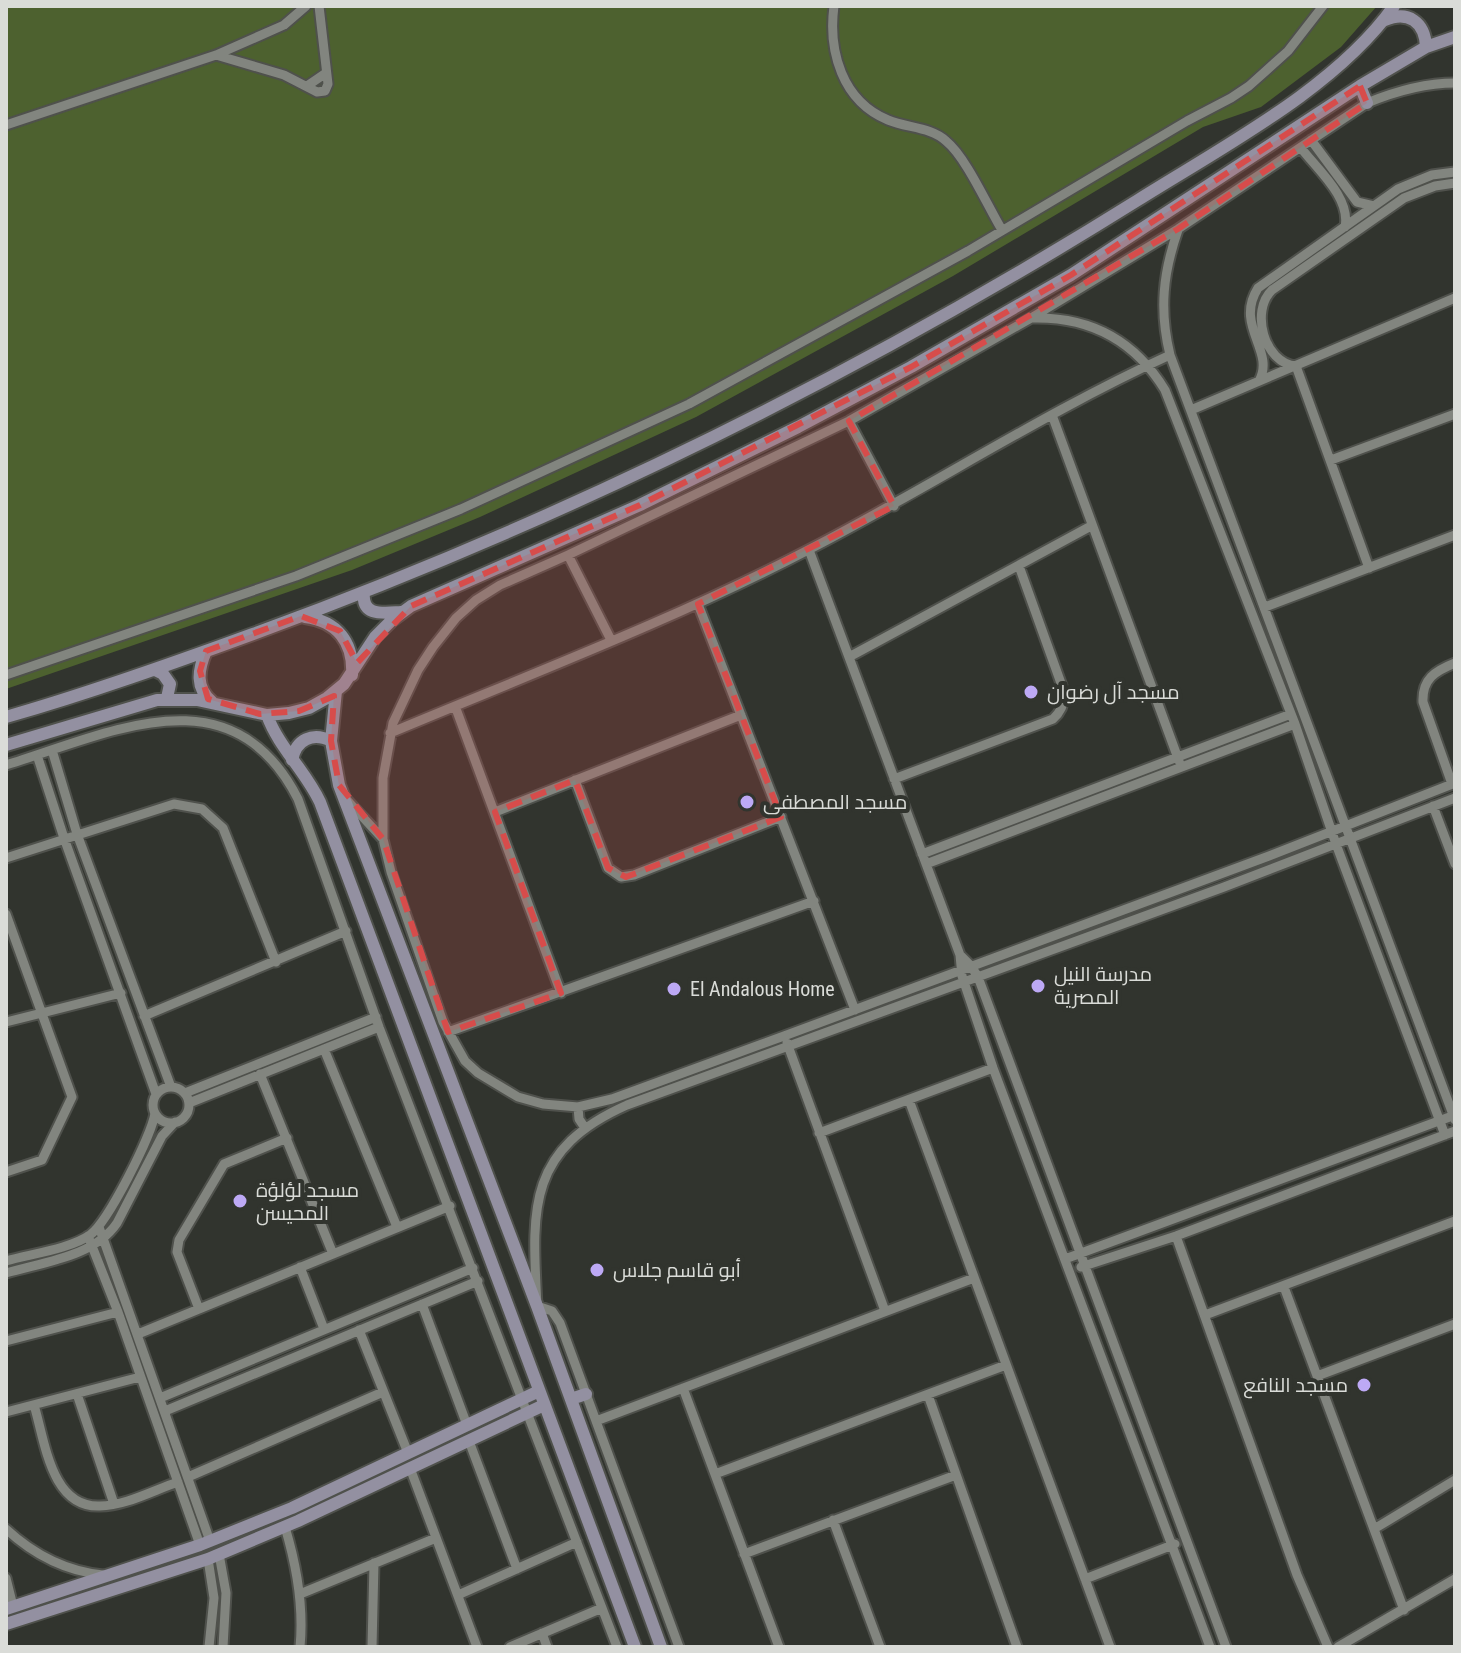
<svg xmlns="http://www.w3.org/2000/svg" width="1461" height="1653" viewBox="0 0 1461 1653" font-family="'Roboto Condensed',Cairo,sans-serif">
<rect width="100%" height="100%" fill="#31342e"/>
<path fill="#4d612f" d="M 6,6 L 1377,6 L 1341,47 L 1261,107 L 1203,127 L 953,276 L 696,417 L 480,517 L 352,570 L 6,689 Z"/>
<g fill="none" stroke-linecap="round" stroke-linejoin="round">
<defs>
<path id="street" d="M 834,6 C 828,51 842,101 888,120 C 907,128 931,127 946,141 C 966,157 988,207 1002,230
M 216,55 L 284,75 L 317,92 L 325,91 L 328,84 L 319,6
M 307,86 L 326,73
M 6,125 L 216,55 L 284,25 L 306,6
M 1311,140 L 1357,202 L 1374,206
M 1301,148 C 1318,170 1351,198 1345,227
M 1178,230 C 1163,273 1159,310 1170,355 L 1455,1120
M 1034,318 C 1091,317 1135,341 1165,390 L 1295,724 L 1336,844 L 1445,1135
M 1259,381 C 1276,351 1234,326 1258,288 L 1398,189 L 1432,175 L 1455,172
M 1191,410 L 1455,298
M 1052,415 L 1179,761
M 849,421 L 894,506
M 1331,460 L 1455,414
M 809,550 L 960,955 L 962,976 L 993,1068 L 1210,1647
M 568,555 L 611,640
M 1369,568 L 1296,366 C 1264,363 1250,311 1272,290 L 1404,198 L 1435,186 L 1455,183
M 698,604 L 855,1010
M 1265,607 L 1455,535
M 849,657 L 1091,526
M 6,675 L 296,576 L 461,509 L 689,404 L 968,251 L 1187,121 L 1231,98 L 1249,86 L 1288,51 L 1323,6
M 455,706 L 561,993
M 390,733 C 531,674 676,619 812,548 C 932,486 1047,411 1170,355
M 52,750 L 77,834 L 171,1087
M 37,755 L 64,838 L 156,1094
M 6,765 C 110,733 232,669 298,799 L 379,1027 L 617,1647
M 894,779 L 1053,719 C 1063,710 1066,699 1062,686 L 1019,566
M 575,780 L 608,868 L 621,877 L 634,875 L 781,817
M 1452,784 L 1423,702 C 1422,679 1435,671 1455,663
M 346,799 L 383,839 L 391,872 L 443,1022 L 465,1061 L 478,1073 L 518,1097 L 543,1104 L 578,1107 L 612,1099 L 784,1036 L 1269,856 L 1455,783
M 1433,806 L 1455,864
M 495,812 L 741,715
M 383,839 L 383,778 L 393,723 L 418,670 L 433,647 L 456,618 L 476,600 L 500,585 L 568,555 L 849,421 L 1031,318 L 1178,229 L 1367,103 C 1396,91 1424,83 1455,83
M 922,854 L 1291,714
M 6,858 L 174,804 L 202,809 L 223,828 L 276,962
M 926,864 L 1295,724
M 6,914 L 72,1097 L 42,1160 L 6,1172
M 960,955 L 971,966 L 978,977 L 1226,1647
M 144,1016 L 346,931
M 6,1022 L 121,993
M 448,1032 L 814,901
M 787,1043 L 885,1311
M 324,1049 L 397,1227
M 260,1074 L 333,1254
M153 1105a18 18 0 1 1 36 0a18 18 0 1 1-36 0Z
M 185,1093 L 376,1017
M 909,1100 L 1110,1647
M 189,1103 L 379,1027
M 578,1107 L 579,1119 L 585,1128
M 819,1133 L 993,1068
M 99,1227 L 210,1541
M 88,1236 L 118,1312 L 200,1545
M 1176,1236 L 1297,1575 L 1328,1647
M 1065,1259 L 1455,1115
M 6,1261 C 30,1254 70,1249 90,1235 C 108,1222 152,1135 155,1113
M 300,1267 L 324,1329
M 1081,1267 L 1176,1236 L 1455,1131
M 6,1273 C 43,1262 94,1257 117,1223 L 162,1136 L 175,1122
M 1284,1287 L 1404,1610
M 422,1304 L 467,1425
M 199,1309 L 177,1252 L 179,1240 L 224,1164 L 287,1138
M 1205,1315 L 1455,1221
M 359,1330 L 408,1453
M 138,1334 L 450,1206
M 6,1341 L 118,1312
M 1317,1376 L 1455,1324
M 683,1388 L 779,1647
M 77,1394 L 114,1504
M 928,1395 L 1017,1647
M 160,1398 L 473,1268
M 34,1405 C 45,1441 51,1508 100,1506 C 125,1506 154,1490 178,1482
M 165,1411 L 478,1281
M 6,1412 L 140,1377
M 596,1421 L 974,1278
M 469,1441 L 517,1569
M 410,1468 L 477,1647
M 715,1474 L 1006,1365
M 188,1477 L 383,1392
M 833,1520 L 880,1647
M 285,1527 C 297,1567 304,1606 300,1647
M 6,1529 C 33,1554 65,1571 103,1575
M 1374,1529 L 1455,1480
M 219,1554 L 226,1593 L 223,1647
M 744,1554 L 956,1475
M 208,1559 L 214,1598 L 209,1647
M 6,1578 L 13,1606
M 1085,1579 L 1175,1544
M 300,1594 L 436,1538
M 458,1595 L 577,1542
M 542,1633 L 547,1647
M 372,1647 L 374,1563
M 510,1647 L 602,1608
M 679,1647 L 560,1323 L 552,1311 L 537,1306 C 532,1210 526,1150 627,1105 L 1224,887 L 1455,798
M 1338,1647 L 1455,1579"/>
<path id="secondary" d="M 1385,20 C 1408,10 1425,22 1426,47
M 1360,86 L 1367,103
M 364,592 C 361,617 383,613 401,612
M 305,617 C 337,621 354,642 352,675
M 206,651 C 198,670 195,688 212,702
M 155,670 L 163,674 L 170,684 L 167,698
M 336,691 L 331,741 L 339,785 L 537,1306 L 661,1647
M 267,715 C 279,748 305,770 320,802 L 635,1647
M 6,717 C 90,693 171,664 253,634 C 562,521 858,375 1138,200 C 1222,147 1336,88 1394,6
M 6,745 L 157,700 L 197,700 L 267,715 L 289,713 L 309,708 L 327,698 L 344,684 L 375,637 L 392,620 L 411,606 L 640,505 L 798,427 L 911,367 L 1071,275 L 1360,86 L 1426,47 L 1455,37
M 292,760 C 296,739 313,732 331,741
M 571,1399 L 586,1394
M 6,1609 L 200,1545 L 292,1508 L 539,1391
M 6,1624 L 208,1559 L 298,1521 L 544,1405"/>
</defs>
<use href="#street" stroke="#4f514c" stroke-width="13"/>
<use href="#secondary" stroke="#4f514c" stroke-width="16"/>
<use href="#street" stroke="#82857f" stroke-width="9"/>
<use href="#secondary" stroke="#9390a1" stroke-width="12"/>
</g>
<path fill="#d74c4b" fill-opacity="0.2" stroke="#d74c4b" stroke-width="6" stroke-dasharray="16 10" stroke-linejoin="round" d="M 1360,86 L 1367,103 L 1178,229 L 849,421 L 894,506 L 698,604 L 781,817 L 626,877 L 608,868 L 575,780 L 495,812 L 561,993 L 448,1032 L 383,839 L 339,785 L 331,741 L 334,696 L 299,711 L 260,714 L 208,699 L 200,671 L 206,651 L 301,616 L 340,631 L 357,663 L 411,606 L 640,505 L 911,367 L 1071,275 Z"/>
<g fill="#bda9f5" stroke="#31342e" stroke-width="3">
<circle cx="1031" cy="692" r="8"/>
<circle cx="747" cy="802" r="8"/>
<circle cx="1038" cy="986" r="8"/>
<circle cx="674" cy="989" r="8"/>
<circle cx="240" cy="1201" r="8"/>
<circle cx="597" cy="1270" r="8"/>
<circle cx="1364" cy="1385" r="8"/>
</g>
<g text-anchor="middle" stroke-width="8" stroke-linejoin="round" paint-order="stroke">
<g font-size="20" fill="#dadcd8" stroke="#31342e" text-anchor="start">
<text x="1047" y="699">مسجد آل رضوان</text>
<text x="763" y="809">مسجد المصطفى</text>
<text x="1054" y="981">مدرسة النيل<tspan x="1054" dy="23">المصرية</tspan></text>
<text x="690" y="996">El Andalous Home</text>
<text x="256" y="1197">مسجد لؤلؤة<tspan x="256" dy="23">المحيسن</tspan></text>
<text x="613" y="1277">أبو قاسم جلاس</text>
<text x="1348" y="1392" text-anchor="end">مسجد النافع</text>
</g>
</g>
<rect width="1461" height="1653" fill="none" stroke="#dadcd8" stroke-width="16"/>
</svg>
